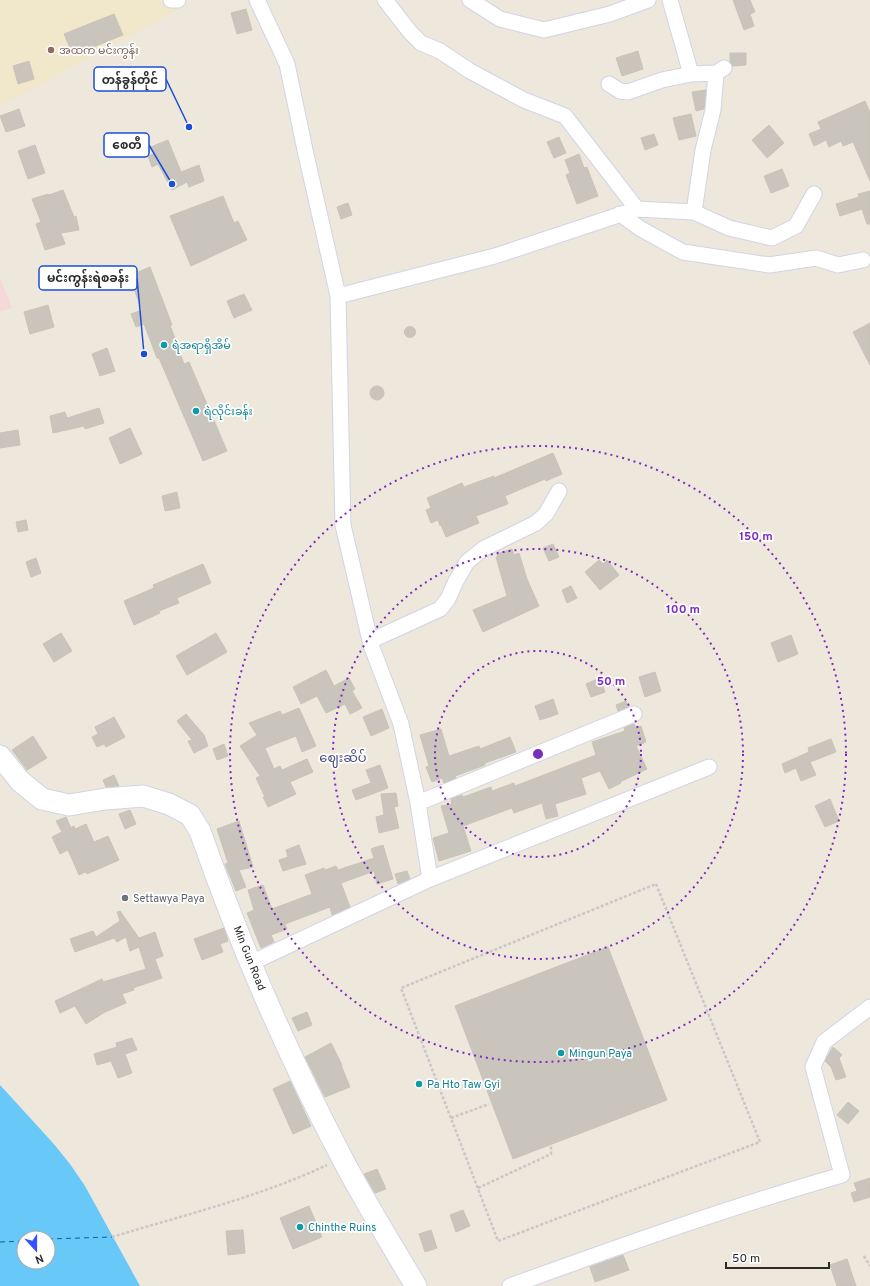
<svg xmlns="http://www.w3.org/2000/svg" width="870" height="1286" viewBox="0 0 870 1286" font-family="Overpass,'Noto Sans Myanmar',sans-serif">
<rect width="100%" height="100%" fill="#eee7dc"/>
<path fill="#f1e7ca" d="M 0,0 L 181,0 L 185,6 L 0,106 Z"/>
<path fill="#f5d9d9" d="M 0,278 L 12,308 L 0,311 Z"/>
<path fill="#68c8f7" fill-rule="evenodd" d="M 0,1085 L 53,1143 L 70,1164 L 85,1186 L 140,1286 L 0,1286 ZM 24,1238 L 48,1238 L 48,1262 L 24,1262 Z"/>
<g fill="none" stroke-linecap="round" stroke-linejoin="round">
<path stroke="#0464a6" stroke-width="1" stroke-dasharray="5 4" stroke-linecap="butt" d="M 48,1239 L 112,1237
M 0,1242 L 24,1241"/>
</g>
<path fill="#c9c4bc" stroke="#c9c4b6" d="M 733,0 L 750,0 L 755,12 L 750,14 L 754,26 L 744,30 Z
M 246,9 L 252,30 L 237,34 L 231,13 Z
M 114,14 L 123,35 L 73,55 L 64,34 Z
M 638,51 L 643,69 L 622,76 L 616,58 Z
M 730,53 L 746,53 L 746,65 L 732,66 L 730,62 Z
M 29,61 L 34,79 L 18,84 L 13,66 Z
M 706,90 L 704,109 L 696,111 L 692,92 Z
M 865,101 L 870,112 L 870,181 L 853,142 L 843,146 L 841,141 L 829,147 L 826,140 L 814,146 L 809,134 L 821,129 L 818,122 Z
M 19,109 L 25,126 L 6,132 L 0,116 Z
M 691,114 L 696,136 L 679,140 L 673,118 Z
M 769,125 L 784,143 L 767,158 L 752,140 Z
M 654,134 L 658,145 L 645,150 L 641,138 Z
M 559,137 L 566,153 L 554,158 L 547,142 Z
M 168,140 L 181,172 L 199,165 L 204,181 L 189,187 L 187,182 L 172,190 L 158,164 L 152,167 L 148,156 L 154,154 L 151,147 Z
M 35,145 L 45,173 L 28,179 L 18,151 Z
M 579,154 L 584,168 L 587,167 L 598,196 L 577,204 L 566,175 L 570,173 L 565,160 Z
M 782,169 L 789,186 L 771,193 L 764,176 Z
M 63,190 L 74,217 L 76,216 L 79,230 L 61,233 L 65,244 L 45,250 L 36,224 L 41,222 L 32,199 L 48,194 L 49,195 Z
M 870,191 L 870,224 L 867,224 L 862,209 L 840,216 L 836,204 L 859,197 L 858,194 Z
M 223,196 L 234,223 L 238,221 L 247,240 L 191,266 L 170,216 Z
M 348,203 L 352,215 L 341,219 L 337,207 Z
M 150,267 L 172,325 L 170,325 L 184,364 L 189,362 L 227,451 L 203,461 L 159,358 L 157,358 L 144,324 L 136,327 L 131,314 L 142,310 L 129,276 Z
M 244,294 L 252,310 L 234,318 L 227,301 Z
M 48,305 L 54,327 L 30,334 L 24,312 Z
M 870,323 L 870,365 L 853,332 Z
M404.5 332a5.5 5.5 0 1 1 11 0a5.5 5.5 0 1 1-11 0Z
M 107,348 L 115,371 L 100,376 L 92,354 Z
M370 393a7 7 0 1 1 14 0a7 7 0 1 1-14 0Z
M 99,408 L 104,423 L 85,429 L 84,426 L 53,433 L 50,416 L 65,412 L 67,418 Z
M 130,428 L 142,454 L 120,464 L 109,438 Z
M 18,430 L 20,445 L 0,448 L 0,433 Z
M 553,453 L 562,474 L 546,481 L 545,479 L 505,496 L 508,504 L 476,516 L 479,523 L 446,537 L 441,525 L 440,526 L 438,520 L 431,523 L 426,510 L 431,508 L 427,498 L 462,483 L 464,487 L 494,476 L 494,478 Z
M 177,492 L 180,508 L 165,511 L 162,496 Z
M 26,520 L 28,530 L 18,532 L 16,522 Z
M 553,544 L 559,557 L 549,561 L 543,548 Z
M 512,549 L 514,555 L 519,553 L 527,579 L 539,606 L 483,632 L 473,610 L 507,596 L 496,557 L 498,557 L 497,554 Z
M 36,558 L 41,573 L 31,577 L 26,562 Z
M 599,560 L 603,564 L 607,560 L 619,575 L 600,590 L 585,572 Z
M 203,564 L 211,583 L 177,598 L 179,603 L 159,611 L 160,613 L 134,625 L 124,601 L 154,588 L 153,585 Z
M 571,586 L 577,598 L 567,603 L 562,590 Z
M 61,633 L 72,651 L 54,662 L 43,644 Z
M 216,633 L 227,652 L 187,675 L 176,656 Z
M 791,635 L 798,654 L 778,662 L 771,643 Z
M 326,670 L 334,686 L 349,678 L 355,689 L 352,691 L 362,708 L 350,714 L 345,704 L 326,713 L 317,696 L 301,704 L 293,687 Z
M 655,672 L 661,691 L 645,697 L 639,677 Z
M 600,678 L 605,692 L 591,697 L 586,684 Z
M 553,699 L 558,714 L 540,720 L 535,706 Z
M 626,701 L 628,707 L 618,711 L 616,705 Z
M 299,708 L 316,746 L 302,752 L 296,736 L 265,748 L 274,769 L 280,766 L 282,770 L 307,759 L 313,772 L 290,782 L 296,794 L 268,807 L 263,797 L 265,797 L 256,778 L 260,776 L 240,746 L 257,735 L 249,723 L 280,711 L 282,715 Z
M 382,709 L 389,728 L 371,736 L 363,717 Z
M 186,714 L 204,735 L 208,746 L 194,753 L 188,741 L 192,740 L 177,721 Z
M 114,717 L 125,737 L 106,747 L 104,744 L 97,747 L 92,737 L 98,734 L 95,727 Z
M 634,724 L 636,728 L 641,726 L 646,742 L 636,746 L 647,769 L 620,782 L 621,783 L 609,789 L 600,771 L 581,778 L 586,794 L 555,804 L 558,816 L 546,819 L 542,803 L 514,813 L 512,808 L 463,826 L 471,851 L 439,861 L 433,838 L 449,833 L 441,806 L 452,804 L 451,799 L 462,795 L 463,797 L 491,787 L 492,791 L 514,783 L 515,786 L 596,755 L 592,742 L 625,731 L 624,728 Z
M 441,729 L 449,756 L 479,746 L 480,749 L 510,737 L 516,752 L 485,763 L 485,765 L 455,776 L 456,778 L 444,783 L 442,778 L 432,782 L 426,767 L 429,766 L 420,735 Z
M 33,736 L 47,758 L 27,770 L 12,750 Z
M 831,739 L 836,752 L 810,762 L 816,775 L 801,781 L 796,768 L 785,773 L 782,764 L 809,752 L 808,748 Z
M 224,744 L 228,756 L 217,760 L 213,749 Z
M 380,765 L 388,788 L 356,800 L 352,790 L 371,783 L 366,770 Z
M 114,775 L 119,786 L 106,787 L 103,780 Z
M 396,793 L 398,806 L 394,807 L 399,828 L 379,833 L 376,817 L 384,815 L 381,794 Z
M 830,799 L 839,821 L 825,827 L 815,806 Z
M 130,810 L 136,824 L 125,829 L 119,814 Z
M 66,817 L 71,828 L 74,826 L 75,829 L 86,824 L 94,842 L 108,836 L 119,860 L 87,874 L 85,872 L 79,875 L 68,850 L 60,854 L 52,837 L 62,832 L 56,821 Z
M 239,821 L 253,867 L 239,870 L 246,887 L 236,891 L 225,864 L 228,863 L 217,829 Z
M 299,845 L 306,864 L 283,871 L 279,860 L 288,857 L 286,850 Z
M 383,845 L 393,879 L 377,884 L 374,871 L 341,883 L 350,907 L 332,915 L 330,907 L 285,924 L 287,929 L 271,935 L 274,942 L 261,948 L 247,913 L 254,910 L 248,890 L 263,885 L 272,909 L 312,894 L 305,875 L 324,868 L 325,870 L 336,866 L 338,870 L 374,858 L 371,849 Z
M 407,871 L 410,879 L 398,884 L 395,874 Z
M 120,911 L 139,938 L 155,932 L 163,956 L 155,959 L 162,978 L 133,988 L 134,990 L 122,994 L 126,1003 L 105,1012 L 86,1024 L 75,1006 L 60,1013 L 55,1001 L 102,979 L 103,982 L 146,969 L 139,947 L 130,951 L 126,937 L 117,942 L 114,938 L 75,952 L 70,939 L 93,931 L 96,937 L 120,921 L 117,912 Z
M 224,928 L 228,941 L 220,944 L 223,952 L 202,960 L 194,939 Z
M 608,947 L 667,1100 L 513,1159 L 455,1006 Z
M 307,1012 L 312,1025 L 298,1031 L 292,1018 Z
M 132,1038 L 137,1050 L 125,1054 L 132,1073 L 118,1078 L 111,1061 L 97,1065 L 94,1054 L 117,1047 L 116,1043 Z
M 331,1043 L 342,1065 L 341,1065 L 350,1087 L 325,1097 L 305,1057 Z
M 833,1047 L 842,1055 L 839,1058 L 846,1077 L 836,1080 L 831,1067 L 825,1061 Z
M 290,1081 L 311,1126 L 293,1134 L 273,1089 Z
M 848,1102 L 859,1111 L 848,1124 L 837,1115 Z
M 377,1169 L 386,1189 L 375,1193 L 364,1174 Z
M 870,1178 L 870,1197 L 854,1202 L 851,1193 L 857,1191 L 854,1183 Z
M 309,1206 L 322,1237 L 293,1249 L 280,1218 Z
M 463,1210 L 470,1226 L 456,1232 L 450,1215 Z
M 243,1230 L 245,1253 L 228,1255 L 226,1231 Z
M 431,1230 L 437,1248 L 425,1252 L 419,1234 Z
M 623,1255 L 629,1270 L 595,1282 L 590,1267 Z
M 847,1259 L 856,1286 L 837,1286 L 830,1265 Z"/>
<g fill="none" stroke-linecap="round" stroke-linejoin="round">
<defs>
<path id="street" d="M 171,0 L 178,0
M 257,0 L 287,64 L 305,150 L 338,296
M 385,0 L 410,32 L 421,43 L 440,51 L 470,71 L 524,100 L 565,116 L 637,209
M 470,0 L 500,19 L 544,30 L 610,14 L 648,0
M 670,0 L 691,74 L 716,73 L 724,68
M 609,84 L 620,91 L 628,92 L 662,80 L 691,74
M 694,212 L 703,150 L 713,110 L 716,73
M 620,214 L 641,229 L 683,252 L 769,265 L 816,258 L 838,265 L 863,260
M 370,641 L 440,609 L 448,599 L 456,581 L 467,562 L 483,549 L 536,523 L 546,514 L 559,491
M 418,803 L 634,714
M 430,879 L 418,803 L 401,724 L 371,645 L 343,525 L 338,296 L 495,256 L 637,209 L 694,212 L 729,228 L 772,238 L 796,226 L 814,194
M 251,963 L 430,879 L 709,767
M 510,1286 C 620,1246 730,1207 842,1175 L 813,1067 L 824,1042 L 870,1007"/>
<path id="secondary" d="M 0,756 L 20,781 L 42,799 L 69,805 L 105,799 L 143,796 L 169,804 L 190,815 L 200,831 C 239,943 287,1053 342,1158 C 365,1202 391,1244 416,1286"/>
</defs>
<use href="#street" stroke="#d1d4e5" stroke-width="17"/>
<use href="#secondary" stroke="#d1d4e5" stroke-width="23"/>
<path stroke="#c8c8c8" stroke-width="2.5" stroke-dasharray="3 2" stroke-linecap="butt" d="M 656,884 L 760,1142 L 498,1241 L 401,988 Z
M 451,1118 L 489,1104
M 478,1188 L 551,1154 L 551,1146
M 112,1237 C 184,1215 259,1197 327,1165
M 864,1256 L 870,1266"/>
<use href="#street" stroke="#fff" stroke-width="15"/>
<use href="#secondary" stroke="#fff" stroke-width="21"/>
</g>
<g fill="none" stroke="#7b2cbf" stroke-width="2" stroke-dasharray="2 4">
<circle cx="538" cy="754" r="103"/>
<circle cx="538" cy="754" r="205"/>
<circle cx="538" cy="754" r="308"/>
</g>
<circle fill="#8d6e63" stroke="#fff" stroke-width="1.5" cx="51" cy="50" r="4"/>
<g fill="#0f9aa8" stroke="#fff" stroke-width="1.5">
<circle cx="164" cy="345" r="4"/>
<circle cx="196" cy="411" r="4"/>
<circle cx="561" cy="1053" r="4"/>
<circle cx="419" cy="1084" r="4"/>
<circle cx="300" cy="1227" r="4"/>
</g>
<circle fill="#6b7280" stroke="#fff" stroke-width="1.5" cx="125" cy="898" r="4"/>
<g text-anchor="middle" stroke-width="3.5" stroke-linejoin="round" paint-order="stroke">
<g font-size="11" fill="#785e54" stroke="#fff" text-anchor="start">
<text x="59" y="54">အထက မင်းကွန်း</text>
</g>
<g font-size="11" fill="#0d838f" stroke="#fff" text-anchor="start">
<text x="172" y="349">ရဲအရာရှိအိမ်</text>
<text x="204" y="415">ရဲလိုင်းခန်း</text>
<text x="569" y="1057">Mingun Paya</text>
<text x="427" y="1088">Pa Hto Taw Gyi</text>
<text x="308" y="1231">Chinthe Ruins</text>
</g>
<g font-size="11" fill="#5b616d" stroke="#fff" text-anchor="start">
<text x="133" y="902">Settawya Paya</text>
</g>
<g font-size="11" fill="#2b2b2b" stroke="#fff">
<text transform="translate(250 958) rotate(68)" y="4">Min Gun Road</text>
</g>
<g font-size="13" fill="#484e7f" stroke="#fff">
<text x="343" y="762">ဈေးဆိပ်</text>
</g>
</g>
<circle cx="538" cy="754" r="6" fill="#7b2cbf" stroke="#fff" stroke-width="2"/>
<g font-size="12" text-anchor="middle" font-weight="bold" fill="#7b2cbf" stroke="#fff" stroke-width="3.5" stroke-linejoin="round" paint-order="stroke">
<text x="756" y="540">150 m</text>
<text x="683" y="613">100 m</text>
<text x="611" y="685">50 m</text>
</g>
<path fill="none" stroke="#1d4ed8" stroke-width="1.5" d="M189 127L166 79M172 184L149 145M144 354L137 278"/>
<g fill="#1d4ed8" stroke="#fff" stroke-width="1.5">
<circle cx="189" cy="127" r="4"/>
<circle cx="172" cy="184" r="4"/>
<circle cx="144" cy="354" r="4"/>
</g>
<g fill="#fff" stroke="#1d4ed8" stroke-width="1.5">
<rect x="94" y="67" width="72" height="24" rx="4"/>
<rect x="104" y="133" width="45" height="24" rx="4"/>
<rect x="39" y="266" width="98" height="24" rx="4"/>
</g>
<g font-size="12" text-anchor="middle" font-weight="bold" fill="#2b2b2b">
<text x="130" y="84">တန်ခွန်တိုင်</text>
<text x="127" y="149">စေတီ</text>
<text x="88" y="282">မင်းကွန်းရဲစခန်း</text>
</g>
<g transform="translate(36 1250) rotate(159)"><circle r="19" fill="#ffffff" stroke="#aaaaaa"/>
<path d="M0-3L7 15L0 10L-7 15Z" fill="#3850ff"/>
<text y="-6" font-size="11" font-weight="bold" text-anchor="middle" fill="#2b2b2b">N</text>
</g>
<path d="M726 1262v6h103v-6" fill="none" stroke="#2b2b2b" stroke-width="2"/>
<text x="732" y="1262" font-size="12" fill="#2b2b2b" stroke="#ffffff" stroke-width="3" paint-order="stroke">50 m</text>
</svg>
